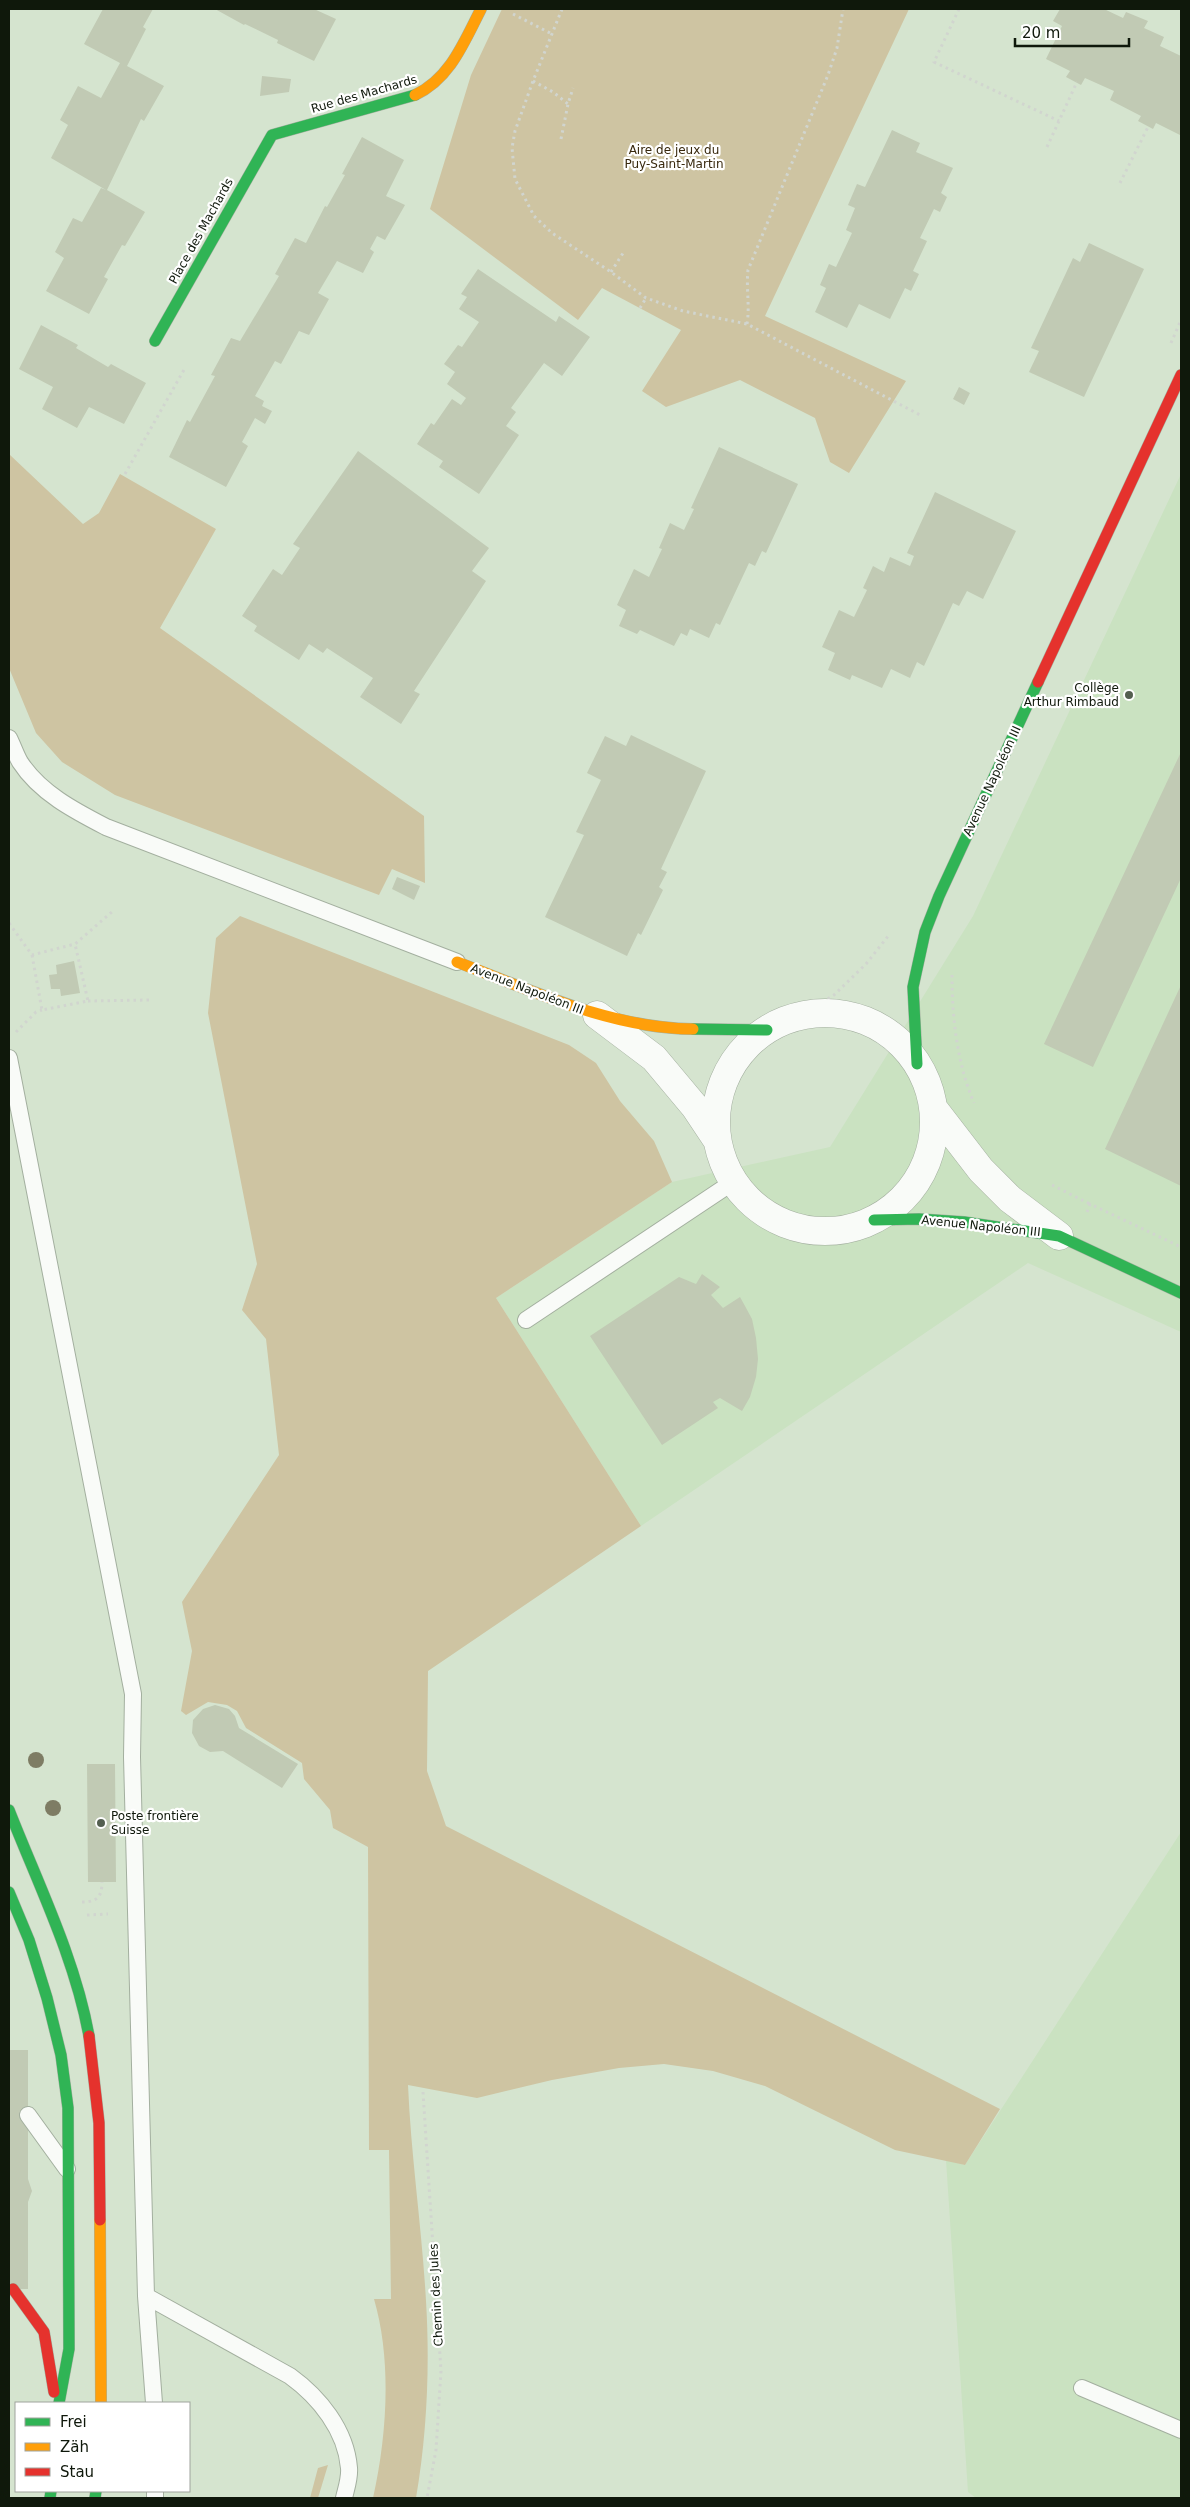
<svg xmlns="http://www.w3.org/2000/svg" width="1190" height="2507" viewBox="0 0 1190 2507" font-family="'DejaVu Sans',sans-serif">
<rect width="100%" height="100%" fill="#d5e4cf"/>
<path fill="#cae2c1" d="M 1181,474 L 1181,1332 L 1028,1263 L 641,1526 L 496,1298 L 672,1182 L 830,1147 L 973,916 Z
M 1181,1832 L 1181,2498 L 976,2498 L 968,2492 L 946,2160 L 965,2165 Z"/>
<path fill="#cec4a2" d="M 502,9 L 909,9 L 765,316 L 906,381 L 849,473 L 830,462 L 815,418 L 740,380 L 666,407 L 642,391 L 681,330 L 602,288 L 578,320 L 430,209 L 471,75 Z
M 9,454 L 83,524 L 99,513 L 120,474 L 216,529 L 160,628 L 424,816 L 425,883 L 392,869 L 379,895 L 115,795 L 62,762 L 36,733 L 9,668 Z
M 240,916 L 569,1045 L 596,1063 L 620,1101 L 654,1141 L 672,1182 L 496,1298 L 641,1526 L 428,1671 L 427,1771 L 446,1826 L 1000,2109 L 965,2165 L 895,2150 L 765,2086 L 713,2071 L 664,2064 L 619,2068 L 552,2080 L 477,2098 L 408,2085 C 411,2157 422,2229 426,2301 C 430,2366 427,2434 416,2498 L 373,2498 C 387,2435 392,2361 374,2299 L 391,2299 L 389,2150 L 369,2150 L 368,1847 L 333,1828 L 330,1810 L 304,1779 L 302,1763 L 246,1728 L 237,1711 L 227,1705 L 208,1702 L 186,1715 L 181,1711 L 192,1651 L 182,1602 L 279,1455 L 266,1339 L 242,1310 L 257,1264 L 208,1013 L 216,938 Z
M 328,2465 L 318,2498 L 310,2498 L 318,2468 Z"/>
<path fill="#c1cab4" d="M 103,9 L 153,9 L 143,27 L 146,29 L 127,66 L 164,86 L 144,121 L 141,119 L 107,190 L 145,212 L 125,246 L 122,245 L 104,277 L 108,279 L 89,314 L 46,291 L 64,258 L 55,252 L 73,218 L 82,222 L 101,188 L 106,190 L 51,158 L 68,125 L 60,120 L 78,86 L 101,98 L 120,63 L 84,44 Z
M 215,9 L 314,9 L 336,19 L 314,61 L 277,43 L 278,40 L 245,24 L 244,25 Z
M 1060,9 L 1104,9 L 1123,18 L 1126,12 L 1148,21 L 1144,28 L 1164,37 L 1160,46 L 1181,56 L 1180,135 L 1156,123 L 1153,129 L 1138,121 L 1141,116 L 1110,100 L 1114,91 L 1085,78 L 1081,85 L 1066,77 L 1070,71 L 1046,59 L 1062,26 L 1053,21 Z
M 262,76 L 291,79 L 289,92 L 260,96 Z
M 892,130 L 920,143 L 916,152 L 953,168 L 941,193 L 947,197 L 940,212 L 934,209 L 920,238 L 927,241 L 913,271 L 919,274 L 911,291 L 905,288 L 890,319 L 859,304 L 847,328 L 815,312 L 826,288 L 820,285 L 829,264 L 836,267 L 852,233 L 846,230 L 855,208 L 848,205 L 857,184 L 865,187 Z
M 362,137 L 404,160 L 386,196 L 405,205 L 385,240 L 377,236 L 370,249 L 374,252 L 363,273 L 337,261 L 318,293 L 329,299 L 309,335 L 299,331 L 281,364 L 275,361 L 255,396 L 264,401 L 262,406 L 272,411 L 265,424 L 255,418 L 242,442 L 248,446 L 226,487 L 169,457 L 187,420 L 190,422 L 215,376 L 211,375 L 231,338 L 240,341 L 279,276 L 275,274 L 295,238 L 306,243 L 325,206 L 327,207 L 345,175 L 342,174 Z
M 1089,243 L 1144,269 L 1084,397 L 1029,372 L 1039,351 L 1031,348 L 1073,258 L 1080,262 Z
M 478,269 L 556,322 L 559,316 L 590,337 L 562,376 L 544,363 L 511,408 L 516,412 L 506,426 L 519,435 L 479,494 L 439,467 L 443,461 L 417,444 L 431,423 L 434,425 L 452,399 L 461,405 L 466,398 L 447,384 L 455,372 L 444,364 L 458,345 L 462,347 L 479,322 L 459,309 L 467,297 L 461,294 Z
M 41,325 L 78,345 L 76,348 L 108,367 L 111,364 L 146,383 L 124,424 L 89,407 L 77,428 L 42,409 L 53,387 L 19,369 Z
M 959,387 L 970,393 L 964,405 L 953,399 Z
M 719,447 L 798,484 L 766,553 L 762,551 L 755,566 L 749,563 L 720,625 L 716,623 L 709,638 L 690,629 L 687,636 L 681,633 L 674,646 L 640,630 L 637,634 L 619,626 L 626,610 L 617,605 L 634,569 L 649,577 L 662,549 L 659,548 L 670,523 L 684,530 L 694,509 L 691,508 Z
M 358,451 L 489,548 L 472,571 L 486,581 L 414,691 L 420,694 L 401,724 L 360,697 L 373,678 L 327,648 L 323,653 L 309,644 L 299,660 L 254,631 L 257,626 L 242,616 L 273,569 L 282,575 L 300,548 L 293,544 Z
M 935,492 L 1016,531 L 983,599 L 967,591 L 959,606 L 953,603 L 924,666 L 917,662 L 910,678 L 891,669 L 882,688 L 852,675 L 850,680 L 828,670 L 835,653 L 822,647 L 839,610 L 854,617 L 867,590 L 863,588 L 873,566 L 884,572 L 890,557 L 910,566 L 914,556 L 907,553 Z
M 631,735 L 706,771 L 661,869 L 667,872 L 659,887 L 663,890 L 641,935 L 638,933 L 627,956 L 545,917 L 584,835 L 576,832 L 601,780 L 587,773 L 605,736 L 626,746 Z
M 1181,752 L 1181,878 L 1093,1067 L 1044,1044 Z
M 397,877 L 420,886 L 414,900 L 392,889 Z
M 74,961 L 80,993 L 61,996 L 60,989 L 51,989 L 49,975 L 57,974 L 56,965 Z
M 1181,985 L 1181,1186 L 1105,1149 Z
M 702,1274 L 720,1287 L 711,1295 L 723,1308 L 740,1297 L 745,1306 L 752,1319 L 756,1338 L 758,1359 L 756,1377 L 750,1397 L 742,1411 L 720,1398 L 713,1402 L 718,1408 L 662,1445 L 590,1336 L 679,1277 L 696,1284 Z
M 215,1705 L 229,1709 L 235,1716 L 239,1728 L 298,1764 L 282,1788 L 223,1751 L 210,1752 L 199,1746 L 192,1733 L 193,1720 L 203,1709 Z
M 87,1764 L 115,1764 L 116,1882 L 88,1882 Z
M 9,2050 L 28,2050 L 28,2179 L 32,2191 L 28,2202 L 28,2289 L 9,2289 Z"/>
<g fill="none" stroke-linecap="round" stroke-linejoin="round">
<defs>
<path id="lane" d="M 9,738 C 13,746 16,755 20,762 C 40,793 75,811 106,827 L 457,962
M 9,1058 L 133,1694 L 132,1757 L 146,2296 L 290,2376 C 319,2397 346,2430 349,2468 C 350,2478 346,2489 344,2498
M 526,1320 L 733,1182
M 28,2115 L 67,2169
M 146,2296 L 154,2403
M 1082,2388 L 1181,2430
M 155,2498 L 155,2491"/>
<path id="street" d="M716 1122a109 109 0 1 1 218 0a109 109 0 1 1-218 0Z
M 597,1015 L 654,1058 L 695,1107 L 717,1140
M 934,1109 L 981,1170 L 1010,1199 L 1059,1236"/>
<path id="fast" d="M 155,341 L 272,135 L 415,95
M 693,1029 L 767,1030
M 917,1064 L 913,987 L 925,932 L 939,896 L 1038,682
M 874,1220 L 919,1219 L 964,1222 L 1059,1236 L 1181,1293
M 9,1810 C 38,1884 75,1958 89,2036
M 9,1892 L 29,1940 L 47,1998 L 61,2055 L 68,2108 L 69,2349 L 59,2403
M 50,2498 L 51,2491
M 95,2498 L 96,2491"/>
<path id="slow" d="M 415,95 C 450,79 464,42 481,9
M 457,962 C 533,991 610,1028 693,1029
M 100,2220 L 101,2403"/>
<path id="jam" d="M 1038,682 L 1181,375
M 89,2036 L 99,2123 L 100,2220
M 13,2289 L 44,2332 L 54,2392"/>
</defs>
<use href="#lane" stroke="#a3af9f" stroke-width="18"/>
<use href="#street" stroke="#a3af9f" stroke-width="29"/>
<use href="#fast" stroke="#a3af9f" stroke-width="12"/>
<use href="#slow" stroke="#a3af9f" stroke-width="12"/>
<use href="#jam" stroke="#a3af9f" stroke-width="12"/>
<path stroke="#d1d5cf" stroke-width="3" stroke-dasharray="2.5 4" stroke-linecap="butt" d="M 562,9 L 533,81 L 515,131 L 512,148 L 515,179 L 534,216 L 552,233 L 611,272 L 646,298 L 683,311 L 747,324 L 922,416
M 959,9 L 934,62 L 1059,121
M 513,14 L 550,33
M 533,81 L 553,92 L 568,104 L 573,88
M 561,139 L 568,104
M 1047,147 L 1077,82
M 1120,183 L 1148,127
M 611,272 L 625,250
M 640,308 L 646,298
M 747,324 C 750,306 746,289 748,270 L 828,75 L 837,48 L 843,9
M 1171,343 L 1181,320
M 125,474 L 185,368
M 9,923 L 32,955 L 75,944 L 113,911
M 32,955 L 42,1010 L 88,1001 L 75,944
M 952,975 C 952,1018 957,1063 974,1103
M 88,1001 L 150,1000
M 800,1016 L 834,995 L 866,964 L 889,935
M 16,1032 L 36,1012 L 42,1010
M 1052,1185 L 1090,1204
M 1087,1212 L 1090,1204 L 1181,1247
M 82,1902 C 97,1902 102,1897 102,1882
M 87,1915 L 108,1914
M 423,2092 L 441,2371 L 436,2450 L 427,2498"/>
<use href="#lane" stroke="#f9fbf8" stroke-width="16"/>
<use href="#street" stroke="#f9fbf8" stroke-width="28"/>
<use href="#fast" stroke="#30b455" stroke-width="11"/>
<use href="#slow" stroke="#ff9f0a" stroke-width="11"/>
<use href="#jam" stroke="#e5322d" stroke-width="11"/>
</g>
<g fill="#7e7c64">
<circle cx="36" cy="1760" r="8"/>
<circle cx="53" cy="1808" r="8"/>
</g>
<g fill="#545f50" stroke="#fff" stroke-width="2">
<circle cx="1129" cy="695" r="5"/>
<circle cx="101" cy="1823" r="5"/>
</g>
<g text-anchor="middle" stroke-width="4.5" stroke-linejoin="round" paint-order="stroke">
<g font-size="12" fill="#0f180b" stroke="#fff">
<text transform="translate(364 94) rotate(-16)" y="4">Rue des Machards</text>
<text transform="translate(201 231) rotate(-61)" y="4">Place des Machards</text>
<text transform="translate(992 781) rotate(-65)" y="4">Avenue Napoléon III</text>
<text transform="translate(527 989) rotate(21)" y="4">Avenue Napoléon III</text>
<text transform="translate(981 1226) rotate(6)" y="4">Avenue Napoléon III</text>
<text transform="translate(436 2295) rotate(-93)" y="4">Chemin des Jules</text>
</g>
<g font-size="12" fill="#37270c" stroke="#fff">
<text x="674" y="154">Aire de jeux du<tspan x="674" dy="14">Puy-Saint-Martin</tspan></text>
</g>
<g font-size="12" fill="#0f180b" stroke="#fff" text-anchor="end">
<text x="1119" y="692">Collège<tspan x="1119" dy="14">Arthur Rimbaud</tspan></text>
<text x="111" y="1820" text-anchor="start">Poste frontière<tspan x="111" dy="14">Suisse</tspan></text>
</g>
</g>
<rect width="1190" height="2507" fill="none" stroke="#0f180b" stroke-width="20"/>
<rect x="15" y="2402" width="175" height="90" fill="#ffffff" stroke="#9fa39d"/>
<rect x="25" y="2418" width="25" height="8" fill="#30b455" stroke="#9fa39d"/>
<text x="60" y="2427" font-size="15" fill="#0f180b">Frei</text>
<rect x="25" y="2443" width="25" height="8" fill="#ff9f0a" stroke="#9fa39d"/>
<text x="60" y="2452" font-size="15" fill="#0f180b">Zäh</text>
<rect x="25" y="2468" width="25" height="8" fill="#e5322d" stroke="#9fa39d"/>
<text x="60" y="2477" font-size="15" fill="#0f180b">Stau</text>
<path d="M1015 38v8h114v-8" fill="none" stroke="#0f180b" stroke-width="2.5"/>
<text x="1022" y="38" font-size="15" fill="#0f180b" stroke="#ffffff" stroke-width="4" paint-order="stroke">20 m</text>
</svg>
